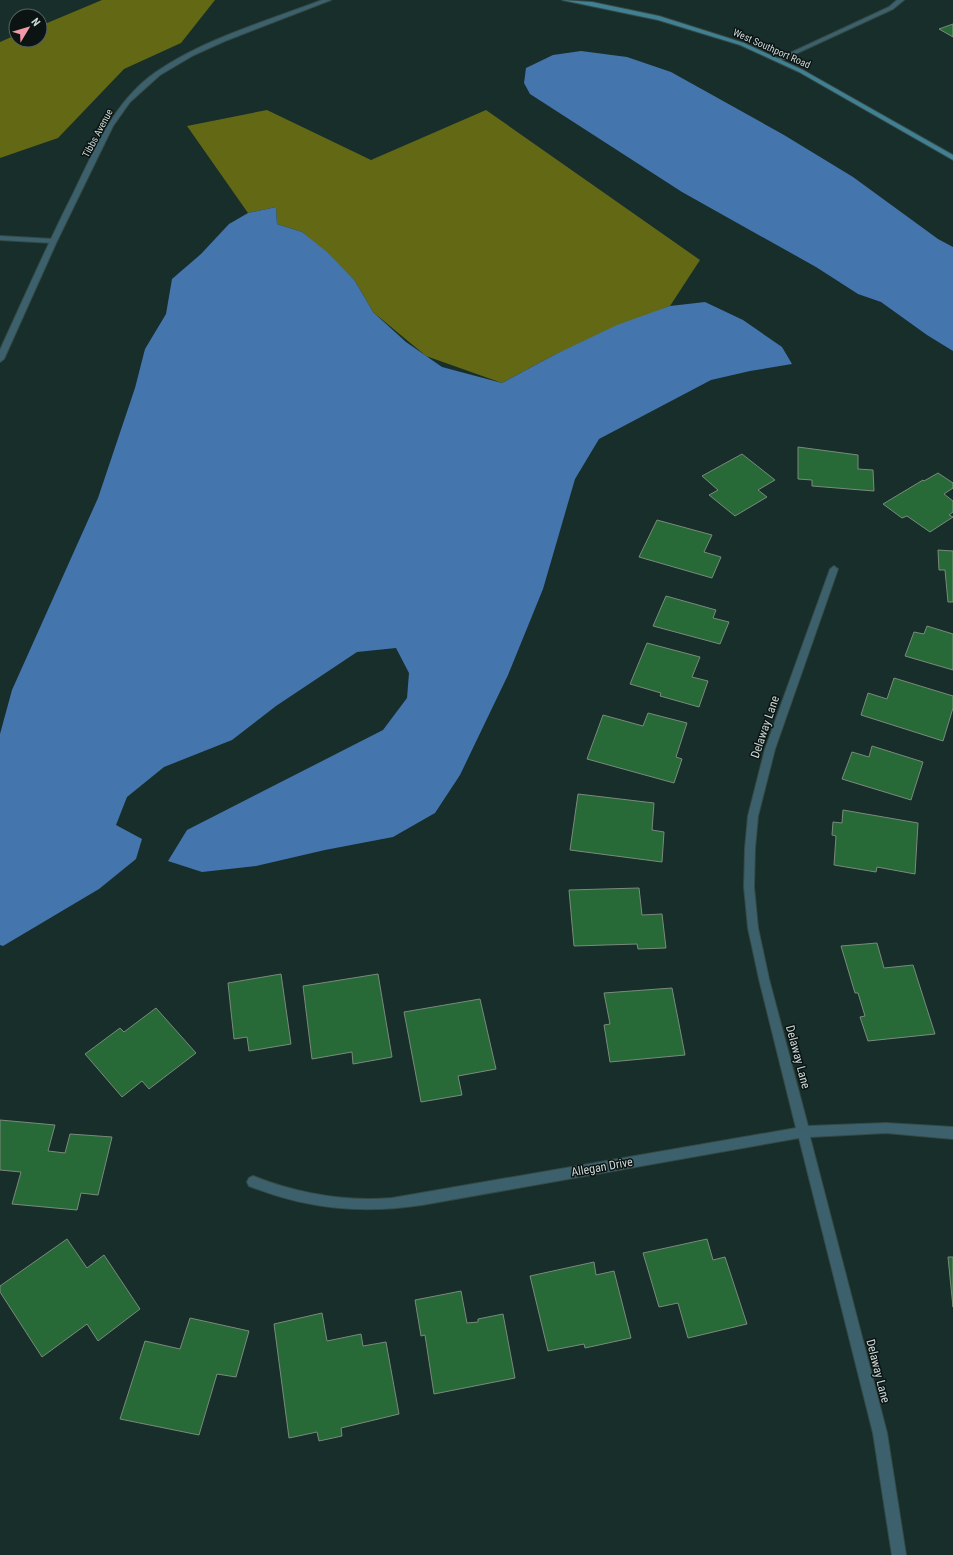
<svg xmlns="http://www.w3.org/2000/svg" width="953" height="1555" viewBox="0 0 953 1555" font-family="'Roboto Condensed',sans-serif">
<rect width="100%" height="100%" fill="#182e2b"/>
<path fill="#626814" d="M 102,0 L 215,0 L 181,43 L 124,69 L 58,138 L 0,158 L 0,42 L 16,35 L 16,40 L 40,40 L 40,26 Z
M 267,110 L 371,160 L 486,110 L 700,260 L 670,306 L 554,355 L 502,383 L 426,356 L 373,312 L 355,281 L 302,232 L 277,224 L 276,207 L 248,213 L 187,126 Z"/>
<path fill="#4575ad" d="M 581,51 L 627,57 L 671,72 L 784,135 L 853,177 L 938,239 L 953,247 L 953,351 L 927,335 L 881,302 L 858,294 L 816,267 L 682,192 L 530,94 L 524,83 L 526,68 L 553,55 Z
M 276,207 L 277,224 L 302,232 L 327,252 L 355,281 L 373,312 L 406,342 L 442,367 L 502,383 L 554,355 L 617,325 L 670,306 L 705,302 L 743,320 L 782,347 L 792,364 L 750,371 L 711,380 L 599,439 L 575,479 L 543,589 L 508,675 L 460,775 L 435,813 L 393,837 L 325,850 L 256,866 L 202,872 L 168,861 L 187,830 L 383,730 L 407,698 L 409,673 L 396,648 L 357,652 L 276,706 L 232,740 L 164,767 L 127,797 L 116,825 L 142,839 L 136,859 L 99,889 L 3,946 L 0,945 L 0,734 L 12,690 L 98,498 L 135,388 L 145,349 L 166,314 L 172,279 L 201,254 L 229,224 L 248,213 Z"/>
<path fill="#286938" stroke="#7a8a7c" d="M 953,24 L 953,37 L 939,29 Z
M 798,447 L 858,455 L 858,469 L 873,470 L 874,491 L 812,486 L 812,480 L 798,479 Z
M 742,454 L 775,480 L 758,490 L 767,497 L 735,516 L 709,495 L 718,490 L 702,476 Z
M 938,473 L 953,483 L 953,488 L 944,494 L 953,501 L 953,512 L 949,515 L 953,517 L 930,532 L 907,516 L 902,518 L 883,504 L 923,480 L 924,481 Z
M 657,520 L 712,535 L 704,552 L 721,557 L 712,578 L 639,557 Z
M 938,550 L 953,551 L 953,602 L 948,602 L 945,570 L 939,570 Z
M 666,596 L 716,610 L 713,618 L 729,622 L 720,644 L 653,626 Z
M 927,626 L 953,634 L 953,670 L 905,656 L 914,632 L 924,634 Z
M 647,643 L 700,657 L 692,677 L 708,681 L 699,707 L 660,696 L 661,693 L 630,684 Z
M 894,678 L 953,696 L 953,708 L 943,741 L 861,715 L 868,693 L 887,699 Z
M 648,713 L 687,723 L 676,757 L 682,759 L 674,783 L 587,759 L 603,715 L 643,726 Z
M 872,746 L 923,762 L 911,800 L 842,779 L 852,752 L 869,757 Z
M 578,794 L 654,803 L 652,830 L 664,832 L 662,862 L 570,850 Z
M 843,810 L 918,823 L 915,874 L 877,867 L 876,872 L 834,865 L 836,836 L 832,835 L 833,822 L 842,823 Z
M 639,888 L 642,915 L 662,914 L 666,948 L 638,949 L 637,944 L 574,946 L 569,890 Z
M 877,943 L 884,968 L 913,965 L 935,1034 L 868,1041 L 860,1017 L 865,1016 L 858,993 L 855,993 L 841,946 Z
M 281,974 L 291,1044 L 249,1051 L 247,1037 L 234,1039 L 228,983 Z
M 378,974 L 392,1057 L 353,1064 L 352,1052 L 312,1059 L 303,986 Z
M 672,988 L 685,1055 L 610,1062 L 604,1025 L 610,1024 L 604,993 Z
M 480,999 L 496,1069 L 458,1076 L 462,1095 L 421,1102 L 404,1012 Z
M 156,1008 L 196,1053 L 149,1089 L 142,1081 L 122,1097 L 85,1054 L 120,1028 L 124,1032 Z
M 0,1120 L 55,1125 L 48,1151 L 65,1153 L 70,1134 L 112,1137 L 98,1195 L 81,1193 L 77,1210 L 12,1204 L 21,1172 L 0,1170 Z
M 67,1239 L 87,1268 L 104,1255 L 140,1309 L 98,1341 L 87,1324 L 42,1357 L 0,1292 L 0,1286 Z
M 707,1239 L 713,1260 L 725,1257 L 747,1324 L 688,1338 L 678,1303 L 659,1307 L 643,1253 Z
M 948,1257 L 953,1257 L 953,1307 Z
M 594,1262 L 596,1275 L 614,1271 L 631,1338 L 585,1348 L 584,1344 L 548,1351 L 530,1276 Z
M 461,1291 L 467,1323 L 478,1322 L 478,1319 L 503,1314 L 515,1378 L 434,1394 L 425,1335 L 421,1336 L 415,1300 Z
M 322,1313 L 327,1341 L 361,1334 L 363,1346 L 386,1342 L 399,1414 L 341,1428 L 342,1436 L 319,1441 L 317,1432 L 289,1438 L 274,1324 Z
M 190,1318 L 249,1331 L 236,1377 L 217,1374 L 199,1435 L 120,1419 L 145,1341 L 180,1349 Z"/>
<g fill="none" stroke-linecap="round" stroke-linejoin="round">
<defs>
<path id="service" d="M 897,0 L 904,0 L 893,9 L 780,61 L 775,60 L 889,7 Z"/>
<path id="minor" d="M 0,236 L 53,239 L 57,241 L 53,243 L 0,240 Z
M 834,566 L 838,569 L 775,749 L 758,816 L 755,848 L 754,887 L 758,928 L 769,979 L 808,1126 L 886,1123 L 953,1127 L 953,1139 L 886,1133 L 810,1137 L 887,1433 L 906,1555 L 892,1555 L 873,1433 L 799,1138 L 422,1205 C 361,1214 307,1209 249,1186 L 247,1182 L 249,1178 L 253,1176 C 296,1193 345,1202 392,1198 L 796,1128 L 759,979 L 748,928 L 744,887 L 745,848 L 748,816 L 765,749 L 830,569 Z"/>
<path id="tertiary" d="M 322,0 L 331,0 L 225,41 L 194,55 L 160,75 L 130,102 L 113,126 L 57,241 L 4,359 L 0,362 L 0,350 C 24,298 47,245 73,194 C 95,149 114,101 156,72 C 206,38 267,21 322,0 Z"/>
<path id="secondary" d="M 562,0 L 592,2 L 659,16 L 744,43 L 803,70 L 953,155 L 953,160 L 799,72 L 740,45 L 658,20 Z"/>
</defs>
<use href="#service" stroke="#354946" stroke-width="2"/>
<use href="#minor" stroke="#354946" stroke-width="2"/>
<use href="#tertiary" stroke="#354946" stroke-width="2"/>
<use href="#secondary" stroke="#354946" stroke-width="2"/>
<use href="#service" fill="#3c616c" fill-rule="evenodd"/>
<use href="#minor" fill="#3c616c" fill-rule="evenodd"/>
<use href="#tertiary" fill="#3c616c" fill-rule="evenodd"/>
<use href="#secondary" fill="#418092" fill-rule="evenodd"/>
</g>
<g text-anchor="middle" stroke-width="3" stroke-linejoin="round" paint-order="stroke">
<g font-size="10" fill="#cbd8d6" stroke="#0b1413">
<text transform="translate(772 48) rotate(24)" y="4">West Southport Road</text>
<text transform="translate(97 133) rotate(-62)" y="4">Tibbs Avenue</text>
</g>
<g font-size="12" fill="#cbd8d6" stroke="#0b1413">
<text transform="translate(765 727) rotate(-71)" y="4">Delaway Lane</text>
<text transform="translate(798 1057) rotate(75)" y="4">Delaway Lane</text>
<text transform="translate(602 1167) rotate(-10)" y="4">Allegan Drive</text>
<text transform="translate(878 1371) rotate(76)" y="4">Delaway Lane</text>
</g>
</g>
<g transform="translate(28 28) rotate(52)"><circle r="19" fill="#0b1413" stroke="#586261"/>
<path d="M0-3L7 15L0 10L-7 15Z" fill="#f39aa9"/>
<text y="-6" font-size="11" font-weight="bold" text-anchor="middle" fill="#cbd8d6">N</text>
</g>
</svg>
